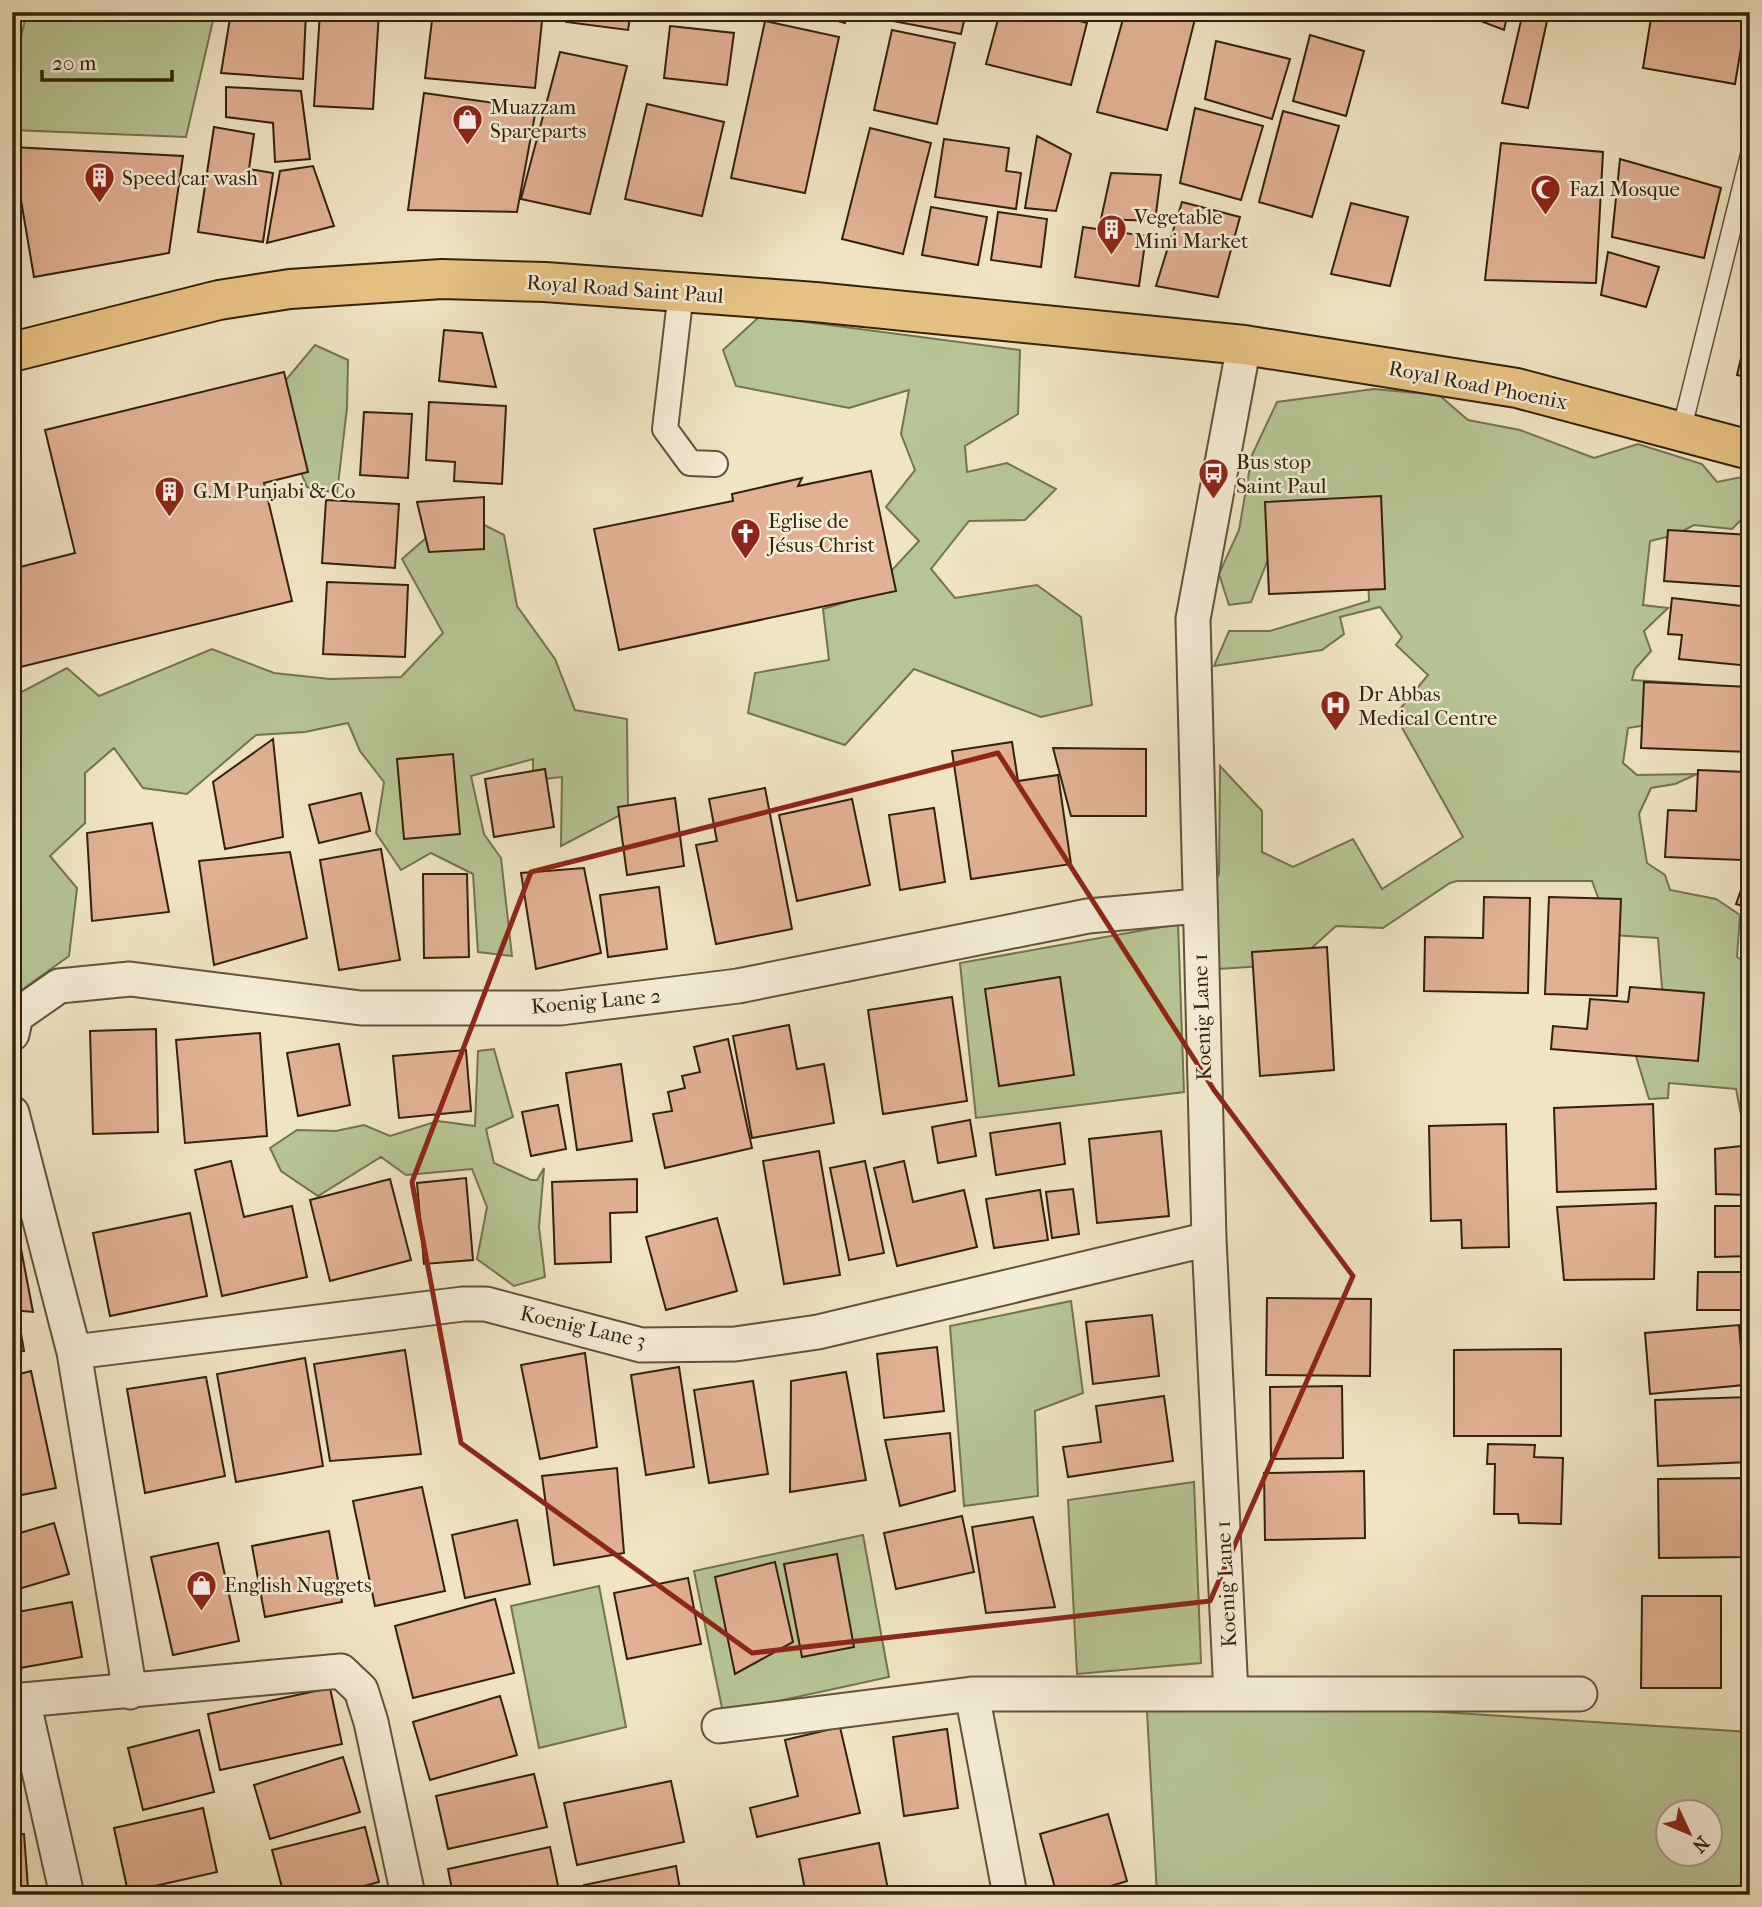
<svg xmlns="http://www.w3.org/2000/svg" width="1762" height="1907" viewBox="0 0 1762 1907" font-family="'IM FELL French Canon',serif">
<rect width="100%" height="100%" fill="#f0e5c3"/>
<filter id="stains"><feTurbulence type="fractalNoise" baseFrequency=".00286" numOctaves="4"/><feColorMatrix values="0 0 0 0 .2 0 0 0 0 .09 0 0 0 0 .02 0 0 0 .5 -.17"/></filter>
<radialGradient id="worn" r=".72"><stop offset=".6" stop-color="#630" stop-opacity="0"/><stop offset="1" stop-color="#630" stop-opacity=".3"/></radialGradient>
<path fill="#b7c595" stroke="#747350" stroke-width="2" fill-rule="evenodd" d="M 27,12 L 215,12 L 186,137 L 12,130 L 12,74 Z
M 760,316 L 1020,350 L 1018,414 L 965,446 L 967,472 L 1007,463 L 1056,489 L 1025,520 L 969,521 L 931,569 L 955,598 L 1037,585 L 1081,617 L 1092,705 L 1041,717 L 914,669 L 845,745 L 748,713 L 755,673 L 829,660 L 823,609 L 869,595 L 919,541 L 886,507 L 915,470 L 901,434 L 909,390 L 849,408 L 736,386 L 723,350 Z
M 315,345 L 348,360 L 347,408 L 337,493 L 307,487 L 285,435 L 285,381 Z
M 1374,389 L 1439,395 L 1468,420 L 1520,430 L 1594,458 L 1638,444 L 1702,464 L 1717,482 L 1742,477 L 1750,484 L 1750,511 L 1732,529 L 1694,525 L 1675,535 L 1650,541 L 1643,605 L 1668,608 L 1644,631 L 1651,651 L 1635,669 L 1632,680 L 1698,684 L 1646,725 L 1628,728 L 1623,763 L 1637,775 L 1697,774 L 1675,784 L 1651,788 L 1639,814 L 1647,863 L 1665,875 L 1670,890 L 1716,899 L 1740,915 L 1737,957 L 1750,965 L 1750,1136 L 1745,1135 L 1736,1089 L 1669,1083 L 1668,1098 L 1649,1099 L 1632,1043 L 1665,1025 L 1658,938 L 1612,935 L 1592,881 L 1457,881 L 1450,883 L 1383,928 L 1336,926 L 1294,964 L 1218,969 L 1191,926 L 1219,874 L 1220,766 L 1262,811 L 1262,852 L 1293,867 L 1353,839 L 1382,889 L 1463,837 L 1395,715 L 1428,675 L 1396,645 L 1402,637 L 1380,607 L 1340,617 L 1344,634 L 1322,650 L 1214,666 L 1229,631 L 1270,631 L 1369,601 L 1365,503 L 1271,552 L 1251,602 L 1229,605 L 1219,574 L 1239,530 L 1252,455 L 1277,402 Z
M 457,511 L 504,535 L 517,606 L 555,659 L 575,710 L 627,719 L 628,811 L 561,846 L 562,777 L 533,780 L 533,759 L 471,776 L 484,834 L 501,858 L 512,956 L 478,952 L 473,874 L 431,853 L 401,870 L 376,833 L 384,782 L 360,751 L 348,723 L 305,732 L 256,735 L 187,794 L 143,788 L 114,748 L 85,773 L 85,823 L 50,856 L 77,888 L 69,956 L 12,997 L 12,697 L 67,668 L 99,696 L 212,649 L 274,673 L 330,679 L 401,677 L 443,633 L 402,559 Z
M 1178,924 L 1184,1092 L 976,1118 L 960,963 Z
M 494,1049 L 513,1117 L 486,1129 L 494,1163 L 531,1180 L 537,1180 L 544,1168 L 539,1227 L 545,1277 L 514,1286 L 477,1259 L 487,1207 L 472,1169 L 406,1175 L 381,1157 L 318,1196 L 281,1171 L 270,1148 L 297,1130 L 336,1131 L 364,1125 L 390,1136 L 438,1121 L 475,1126 L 478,1051 Z
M 1071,1301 L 1083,1393 L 1035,1411 L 1038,1496 L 964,1506 L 950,1326 Z
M 1194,1482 L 1201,1663 L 1077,1674 L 1068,1500 Z
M 863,1535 L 889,1677 L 723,1713 L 694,1571 Z
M 599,1586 L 626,1727 L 539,1748 L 511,1606 Z
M 1146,1693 L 1750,1732 L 1750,1895 L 1157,1895 ZM 1668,1812 L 1710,1812 L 1710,1854 L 1668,1854 Z"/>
<path fill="#e2b194" stroke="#32210c" stroke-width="2" d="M 231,12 L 306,12 L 303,79 L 221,73 Z
M 320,12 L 379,12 L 373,109 L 314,106 Z
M 433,12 L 481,12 L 542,21 L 535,88 L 425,78 Z
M 567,12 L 631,12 L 628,30 L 566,22 Z
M 805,12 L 848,12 L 845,23 Z
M 895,12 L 966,12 L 961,34 L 893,21 Z
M 1000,12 L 1046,12 L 1087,23 L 1071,85 L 986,64 Z
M 1125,12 L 1167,12 L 1195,19 L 1167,130 L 1097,112 Z
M 1457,12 L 1508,12 L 1504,30 Z
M 1523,12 L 1549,12 L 1528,108 L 1502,103 Z
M 1652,12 L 1747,12 L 1735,84 L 1643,68 Z
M 765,21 L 839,37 L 805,193 L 731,178 Z
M 670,26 L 734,33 L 727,85 L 664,78 Z
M 892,30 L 955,43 L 937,124 L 874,110 Z
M 1310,35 L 1364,51 L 1346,116 L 1293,101 Z
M 1216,41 L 1290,59 L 1272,119 L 1205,99 Z
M 560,52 L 627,66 L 590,214 L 521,199 Z
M 226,87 L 301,91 L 310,159 L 275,162 L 273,123 L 226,117 Z
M 424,93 L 536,109 L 517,212 L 408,210 Z
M 647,104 L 724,122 L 702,216 L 625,199 Z
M 1195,108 L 1263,126 L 1241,200 L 1180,183 Z
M 1283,111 L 1339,126 L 1312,217 L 1259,202 Z
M 214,127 L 254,134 L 249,169 L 273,173 L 263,242 L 198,232 Z
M 870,128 L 931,143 L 903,254 L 842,239 Z
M 1037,136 L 1071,154 L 1056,211 L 1025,208 Z
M 944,139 L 1009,148 L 1006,171 L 1021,173 L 1016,209 L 935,197 Z
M 1501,143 L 1603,152 L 1596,283 L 1485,280 Z
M 12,147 L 183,156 L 169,253 L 34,277 Z
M 1620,159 L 1721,188 L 1704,258 L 1612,237 Z
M 313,166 L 334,226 L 267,243 L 280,171 Z
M 1111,173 L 1161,175 L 1155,221 L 1101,219 Z
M 1182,202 L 1240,217 L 1218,297 L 1156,286 Z
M 1351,203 L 1408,217 L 1390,286 L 1331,274 Z
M 931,207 L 987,217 L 978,265 L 922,255 Z
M 998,212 L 1047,219 L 1041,267 L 991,260 Z
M 1083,227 L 1146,236 L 1139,286 L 1075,277 Z
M 1608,252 L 1659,267 L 1646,307 L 1601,295 Z
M 1750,320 L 1750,378 L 1737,375 Z
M 444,330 L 482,333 L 496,387 L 439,381 Z
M 284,372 L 308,472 L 264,483 L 292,601 L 12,669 L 12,569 L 75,553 L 45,430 Z
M 429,402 L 506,406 L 502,484 L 454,481 L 455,462 L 426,460 Z
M 364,412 L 412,414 L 408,478 L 360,475 Z
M 871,471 L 896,591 L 619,650 L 594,529 L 733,501 L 732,494 L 802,478 L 798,486 Z
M 1381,496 L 1385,589 L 1269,594 L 1265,502 Z
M 484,497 L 484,549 L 429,552 L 417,502 Z
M 326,500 L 399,504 L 395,568 L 322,563 Z
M 1668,530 L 1750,535 L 1750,587 L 1664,581 Z
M 327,582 L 408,585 L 405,657 L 323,654 Z
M 1672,598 L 1750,607 L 1750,666 L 1679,659 L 1682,635 L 1668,634 Z
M 1644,682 L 1750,687 L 1749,752 L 1641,748 Z
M 273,739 L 283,837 L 225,849 L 213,782 Z
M 1012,742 L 1018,781 L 1058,775 L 1071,864 L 971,879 L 952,751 Z
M 1053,748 L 1146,749 L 1146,816 L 1071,816 Z
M 453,754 L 460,834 L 404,839 L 397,759 Z
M 545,769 L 554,827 L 494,837 L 485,779 Z
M 1698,770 L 1746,772 L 1742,860 L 1665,857 L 1668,810 L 1696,811 Z
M 765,788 L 792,929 L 716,944 L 696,845 L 717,841 L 709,799 Z
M 361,793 L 370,831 L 319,843 L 309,805 Z
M 675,798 L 684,866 L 627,875 L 618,807 Z
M 852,799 L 870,885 L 797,901 L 779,815 Z
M 934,808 L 945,882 L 900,890 L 889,815 Z
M 152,823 L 169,912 L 92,921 L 87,833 Z
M 381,849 L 400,960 L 339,970 L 320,860 Z
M 290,852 L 307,938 L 214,965 L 199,861 Z
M 1750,865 L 1750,908 L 1736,904 Z
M 584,868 L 601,953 L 536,969 L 521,873 Z
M 423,874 L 467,874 L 469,957 L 424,958 Z
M 659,887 L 667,949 L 608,957 L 600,895 Z
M 1484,897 L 1530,898 L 1528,993 L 1424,991 L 1425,937 L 1483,938 Z
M 1549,897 L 1621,899 L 1617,996 L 1545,994 Z
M 1327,947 L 1334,1070 L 1260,1076 L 1252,952 Z
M 1060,977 L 1074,1075 L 999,1086 L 985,989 Z
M 1630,987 L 1704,993 L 1698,1061 L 1551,1049 L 1553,1026 L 1587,1029 L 1590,999 L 1628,1002 Z
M 952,997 L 967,1101 L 883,1114 L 868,1010 Z
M 789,1025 L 797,1069 L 824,1064 L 834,1123 L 752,1138 L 733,1036 Z
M 156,1029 L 158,1132 L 93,1134 L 90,1031 Z
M 260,1033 L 267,1136 L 185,1143 L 176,1040 Z
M 728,1039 L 752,1148 L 665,1168 L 653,1114 L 672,1111 L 668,1092 L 685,1088 L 682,1076 L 700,1072 L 694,1047 Z
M 339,1044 L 350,1105 L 298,1116 L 287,1053 Z
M 466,1050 L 471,1111 L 399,1118 L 393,1056 Z
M 621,1064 L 632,1141 L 577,1150 L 566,1073 Z
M 1653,1104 L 1656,1189 L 1557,1192 L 1554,1108 Z
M 558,1105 L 566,1149 L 531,1156 L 522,1112 Z
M 970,1120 L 976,1156 L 938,1163 L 932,1127 Z
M 1060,1123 L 1065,1164 L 996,1175 L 990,1133 Z
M 1506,1124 L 1509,1247 L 1462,1248 L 1461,1220 L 1431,1221 L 1429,1126 Z
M 1161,1131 L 1169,1216 L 1097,1223 L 1089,1139 Z
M 1750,1145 L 1750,1195 L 1716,1194 L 1715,1149 Z
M 819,1151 L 840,1275 L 784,1284 L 763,1161 Z
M 231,1161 L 244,1217 L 292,1206 L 307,1277 L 222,1296 L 195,1170 Z
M 865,1161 L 884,1253 L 849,1260 L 830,1168 Z
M 904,1161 L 913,1202 L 964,1190 L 977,1247 L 897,1266 L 874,1168 Z
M 466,1178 L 473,1260 L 424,1264 L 417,1183 Z
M 390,1179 L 411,1260 L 330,1281 L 310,1200 Z
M 637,1179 L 637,1212 L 610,1213 L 611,1262 L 555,1264 L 552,1182 Z
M 1073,1189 L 1079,1234 L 1052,1238 L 1046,1192 Z
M 1040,1190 L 1048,1240 L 994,1248 L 986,1199 Z
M 1656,1203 L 1654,1279 L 1564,1280 L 1557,1207 Z
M 1715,1206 L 1750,1206 L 1750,1256 L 1715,1257 Z
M 190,1213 L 207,1296 L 110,1316 L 93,1233 Z
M 15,1217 L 33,1312 L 12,1310 Z
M 717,1218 L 737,1291 L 666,1310 L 646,1237 Z
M 1698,1272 L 1750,1272 L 1750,1310 L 1697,1310 Z
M 1267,1298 L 1371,1299 L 1370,1376 L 1266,1375 Z
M 1152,1315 L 1159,1376 L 1093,1384 L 1086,1322 Z
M 18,1316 L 24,1351 L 12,1353 L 12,1317 Z
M 1739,1325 L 1744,1385 L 1650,1394 L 1645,1333 Z
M 937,1347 L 944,1411 L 884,1418 L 877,1354 Z
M 1561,1349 L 1561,1436 L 1454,1436 L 1454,1350 Z
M 405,1350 L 421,1454 L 330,1461 L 314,1364 Z
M 585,1353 L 597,1447 L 540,1459 L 521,1365 Z
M 305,1358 L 323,1466 L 236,1482 L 217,1374 Z
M 679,1367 L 694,1467 L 646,1475 L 631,1375 Z
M 31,1371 L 56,1488 L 12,1497 L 12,1376 Z
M 846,1372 L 866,1480 L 790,1492 L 791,1381 Z
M 206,1377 L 225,1476 L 145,1493 L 127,1389 Z
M 753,1381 L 768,1474 L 709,1483 L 694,1390 Z
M 1342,1386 L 1343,1458 L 1271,1459 L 1270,1387 Z
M 1164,1396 L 1173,1461 L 1068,1477 L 1063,1447 L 1101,1442 L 1096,1406 Z
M 1750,1397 L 1750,1462 L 1658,1466 L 1655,1400 Z
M 950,1433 L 955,1491 L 900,1506 L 885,1440 Z
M 1488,1444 L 1535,1445 L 1534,1457 L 1563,1458 L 1561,1524 L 1519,1523 L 1518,1514 L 1494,1514 L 1495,1464 L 1487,1464 Z
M 617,1468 L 624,1553 L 554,1565 L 542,1476 Z
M 1364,1471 L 1365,1538 L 1265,1540 L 1264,1473 Z
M 1746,1478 L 1747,1557 L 1659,1558 L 1658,1479 Z
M 422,1487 L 445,1591 L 375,1606 L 353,1501 Z
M 12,1505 L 20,1533 L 54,1523 L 69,1574 L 12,1591 Z
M 962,1516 L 974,1572 L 896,1589 L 884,1533 Z
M 1033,1517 L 1055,1607 L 986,1613 L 972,1527 Z
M 517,1520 L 530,1584 L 465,1598 L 452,1535 Z
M 329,1531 L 342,1602 L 265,1617 L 252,1546 Z
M 218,1543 L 239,1641 L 173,1655 L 151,1557 Z
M 837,1554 L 854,1647 L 802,1657 L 784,1564 Z
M 775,1562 L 793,1642 L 735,1674 L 715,1577 Z
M 688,1578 L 701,1644 L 627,1659 L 614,1593 Z
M 1642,1596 L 1721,1596 L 1721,1688 L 1641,1688 Z
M 495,1599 L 514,1673 L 413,1698 L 395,1626 Z
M 72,1602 L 82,1657 L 20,1668 L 12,1613 Z
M 330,1688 L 342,1744 L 220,1770 L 208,1714 Z
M 500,1696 L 517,1755 L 430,1780 L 413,1722 Z
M 840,1727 L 860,1813 L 757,1837 L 750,1808 L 798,1796 L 785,1740 Z
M 947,1729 L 958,1808 L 904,1816 L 893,1737 Z
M 199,1730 L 214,1792 L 143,1810 L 128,1748 Z
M 343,1757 L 360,1812 L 270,1839 L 254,1785 Z
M 534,1774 L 547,1827 L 448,1849 L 436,1796 Z
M 671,1781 L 684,1842 L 577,1865 L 564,1803 Z
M 203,1808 L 217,1872 L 128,1892 L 114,1828 Z
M 1108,1814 L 1127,1881 L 1082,1895 L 1057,1895 L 1040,1834 Z
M 365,1827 L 379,1882 L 330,1895 L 284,1895 L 272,1850 Z
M 24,1834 L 28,1888 L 12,1893 L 12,1835 Z
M 879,1843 L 889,1895 L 806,1895 L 799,1859 Z
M 550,1847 L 560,1895 L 453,1895 L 448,1869 Z
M 676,1866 L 681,1895 L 585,1895 L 584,1885 Z"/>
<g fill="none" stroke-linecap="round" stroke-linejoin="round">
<defs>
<path id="service" d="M 1681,432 L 1750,155"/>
<path id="pedestrian" d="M 681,292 L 665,429 L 690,463 L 715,464"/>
<path id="minor" d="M 12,1034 L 16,1016 L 59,986 L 130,979 L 361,1008 L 560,1008 L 738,986 L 1088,916 L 1198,906
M 12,1113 L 74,1352 L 130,1692
M 74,1352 L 463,1304 L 486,1304 L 641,1345 L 735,1344 L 818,1332 L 1209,1239
M 972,1694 L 1010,1895
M 1231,1694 L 1209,1239 L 1193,619 L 1244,345
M 719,1726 L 972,1694 L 1580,1694
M 67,1895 L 23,1700 L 341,1671 L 361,1690 L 371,1722 L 408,1895"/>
<path id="primary" d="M 12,352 L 219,300 L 290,289 L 442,279 L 545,282 L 815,302 L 1244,345 L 1517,388 L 1750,450"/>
</defs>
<use href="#service" stroke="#62523a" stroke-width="21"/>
<use href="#pedestrian" stroke="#62523a" stroke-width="28"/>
<use href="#minor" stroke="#62523a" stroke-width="37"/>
<use href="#primary" stroke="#32210c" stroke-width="42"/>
<use href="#service" stroke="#f5eed8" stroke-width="18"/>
<use href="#pedestrian" stroke="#f5eed8" stroke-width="24"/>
<use href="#minor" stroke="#f5eed8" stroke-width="33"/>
<use href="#primary" stroke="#e8c282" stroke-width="38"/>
</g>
<path fill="none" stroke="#8f2418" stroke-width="5" stroke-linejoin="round" d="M 998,753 L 1214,1090 L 1353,1276 L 1210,1601 L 752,1653 L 461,1443 L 412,1182 L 531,872 Z"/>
<defs>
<symbol id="shop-pin" viewBox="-11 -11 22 30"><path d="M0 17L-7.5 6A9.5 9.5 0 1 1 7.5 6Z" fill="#8f2418" stroke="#f5eed8"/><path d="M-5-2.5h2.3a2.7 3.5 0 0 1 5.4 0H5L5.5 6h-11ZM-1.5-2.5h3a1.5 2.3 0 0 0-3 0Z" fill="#fff"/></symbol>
<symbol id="building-pin" viewBox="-11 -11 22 30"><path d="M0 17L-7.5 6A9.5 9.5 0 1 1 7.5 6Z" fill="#8f2418" stroke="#f5eed8"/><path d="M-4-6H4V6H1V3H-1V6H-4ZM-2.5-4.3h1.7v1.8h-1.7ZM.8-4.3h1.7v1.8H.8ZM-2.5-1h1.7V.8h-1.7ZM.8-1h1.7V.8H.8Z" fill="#fff"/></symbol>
<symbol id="mosque-pin" viewBox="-11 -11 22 30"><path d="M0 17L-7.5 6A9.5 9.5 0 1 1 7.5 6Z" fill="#8f2418" stroke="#f5eed8"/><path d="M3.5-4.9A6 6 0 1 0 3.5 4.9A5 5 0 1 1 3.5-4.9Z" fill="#fff"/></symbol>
<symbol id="bus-pin" viewBox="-11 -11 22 30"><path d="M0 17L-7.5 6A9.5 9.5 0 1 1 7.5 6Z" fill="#8f2418" stroke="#f5eed8"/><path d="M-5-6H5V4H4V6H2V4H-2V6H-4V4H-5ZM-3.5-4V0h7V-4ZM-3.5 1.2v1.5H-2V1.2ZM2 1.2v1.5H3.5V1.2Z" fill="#fff"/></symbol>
<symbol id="church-pin" viewBox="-11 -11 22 30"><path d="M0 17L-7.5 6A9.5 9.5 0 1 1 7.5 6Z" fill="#8f2418" stroke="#f5eed8"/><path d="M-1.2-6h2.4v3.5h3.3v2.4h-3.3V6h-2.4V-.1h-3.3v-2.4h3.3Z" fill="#fff"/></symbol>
<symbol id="hospital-pin" viewBox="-11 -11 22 30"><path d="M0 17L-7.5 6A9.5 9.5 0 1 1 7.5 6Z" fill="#8f2418" stroke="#f5eed8"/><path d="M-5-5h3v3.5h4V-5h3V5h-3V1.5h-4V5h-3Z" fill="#fff"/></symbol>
</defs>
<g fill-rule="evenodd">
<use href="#shop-pin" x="450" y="102" width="35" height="47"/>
<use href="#building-pin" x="82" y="160" width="35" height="47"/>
<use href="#mosque-pin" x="1528" y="172" width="35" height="47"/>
<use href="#building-pin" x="1094" y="212" width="35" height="47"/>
<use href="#bus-pin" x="1196" y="456" width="35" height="47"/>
<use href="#building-pin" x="152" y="474" width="35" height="47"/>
<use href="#church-pin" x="728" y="516" width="35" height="47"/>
<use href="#hospital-pin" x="1318" y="688" width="35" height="47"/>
<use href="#shop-pin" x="184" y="1568" width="35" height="47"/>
</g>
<g text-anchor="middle" stroke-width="5" stroke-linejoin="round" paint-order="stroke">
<g font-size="21" fill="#32210c" stroke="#f5eed8" text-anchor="start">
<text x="490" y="114">Muazzam<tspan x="490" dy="24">Spareparts</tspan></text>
<text x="122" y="185">Speed car wash</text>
<text x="1569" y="196">Fazl Mosque</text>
<text x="1134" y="224">Vegetable<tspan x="1134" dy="24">Mini Market</tspan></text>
<text x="1236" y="469">Bus stop<tspan x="1236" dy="24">Saint Paul</tspan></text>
<text x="193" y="498">G.M Punjabi &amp; Co</text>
<text x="768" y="528">Eglise de<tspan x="768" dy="24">Jésus-Christ</tspan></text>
<text x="1358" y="701">Dr Abbas<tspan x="1358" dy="24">Medical Centre</tspan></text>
<text x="224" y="1592">English Nuggets</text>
</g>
<g font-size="21" fill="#32210c" stroke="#f5eed8">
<text transform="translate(625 289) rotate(4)" y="7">Royal Road Saint Paul</text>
<text transform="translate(1478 385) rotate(11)" y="7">Royal Road Phoenix</text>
<text transform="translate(596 1001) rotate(-5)" y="7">Koenig Lane 2</text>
<text transform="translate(1202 1017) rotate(-92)" y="7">Koenig Lane 1</text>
<text transform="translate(583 1327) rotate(13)" y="7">Koenig Lane 3</text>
<text transform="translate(1226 1584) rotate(-93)" y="7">Koenig Lane 1</text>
</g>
</g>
<rect width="1762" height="1907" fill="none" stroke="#f0e5c3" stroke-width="42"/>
<rect x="14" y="14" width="1734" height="1879" fill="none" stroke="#32210c" stroke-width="3.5"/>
<rect x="21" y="21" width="1720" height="1865" fill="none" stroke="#32210c" stroke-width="2"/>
<g transform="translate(1689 1833) rotate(134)"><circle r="33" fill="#f5eed8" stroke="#a79c86" stroke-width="2"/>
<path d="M0-5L12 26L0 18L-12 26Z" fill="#8f2418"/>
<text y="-10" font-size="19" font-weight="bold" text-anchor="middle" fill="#32210c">N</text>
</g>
<path d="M42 70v10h130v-10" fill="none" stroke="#32210c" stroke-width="3.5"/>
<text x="52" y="70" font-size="21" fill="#32210c" stroke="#f5eed8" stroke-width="5" paint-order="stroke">20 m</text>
<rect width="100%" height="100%" filter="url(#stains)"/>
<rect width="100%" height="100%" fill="url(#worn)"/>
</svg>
